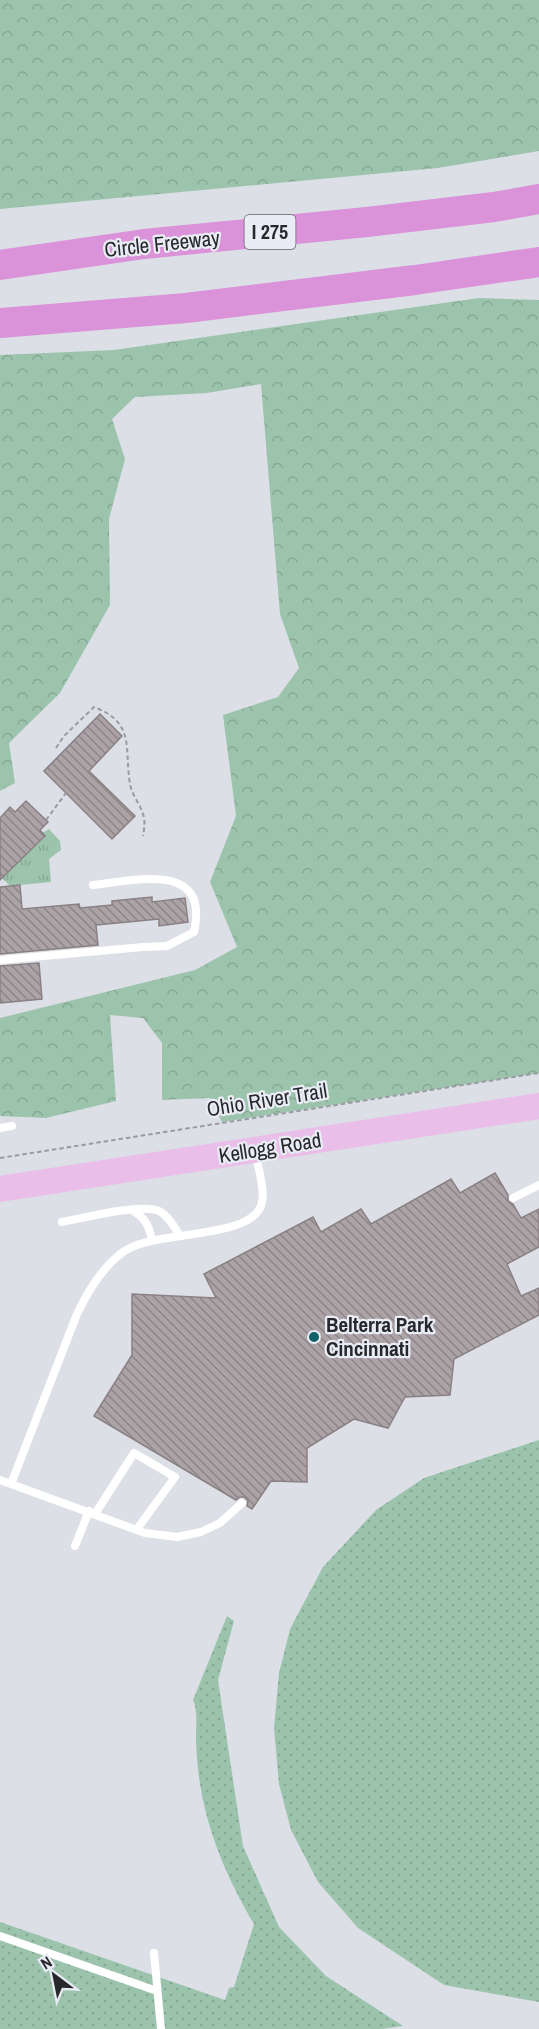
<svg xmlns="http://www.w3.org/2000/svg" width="539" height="2029" viewBox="0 0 539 2029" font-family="'Archivo Narrow',sans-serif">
<defs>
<pattern id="grass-dots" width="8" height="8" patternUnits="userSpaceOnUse" patternTransform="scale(1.5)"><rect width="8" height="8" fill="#9cc4ad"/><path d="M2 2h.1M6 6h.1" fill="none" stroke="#86a895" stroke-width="1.8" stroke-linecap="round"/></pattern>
<pattern id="forest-crowns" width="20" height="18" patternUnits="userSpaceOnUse" patternTransform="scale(1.5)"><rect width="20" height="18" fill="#9cc4ad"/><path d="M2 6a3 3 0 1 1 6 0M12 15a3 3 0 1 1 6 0" fill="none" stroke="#86a895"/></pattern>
<pattern id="park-tufts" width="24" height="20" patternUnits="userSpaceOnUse" patternTransform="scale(1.5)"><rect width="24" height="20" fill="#9cc4ad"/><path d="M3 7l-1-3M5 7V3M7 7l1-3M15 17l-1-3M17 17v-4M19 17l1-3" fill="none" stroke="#86a895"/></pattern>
<pattern id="building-back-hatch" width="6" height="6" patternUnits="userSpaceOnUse" patternTransform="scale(1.5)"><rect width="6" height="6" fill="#aca3a7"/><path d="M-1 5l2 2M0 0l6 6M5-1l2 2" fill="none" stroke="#8c8588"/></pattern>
</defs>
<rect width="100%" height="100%" fill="#dddfe7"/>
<path fill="url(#grass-dots)" d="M 539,1440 L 539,2002 L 444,1985 L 358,1928 L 318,1882 L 291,1830 L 279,1784 L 274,1728 L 279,1673 L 290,1629 L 323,1567 L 376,1510 L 424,1478 Z
M 227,1616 L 234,1621 L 218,1680 L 243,1846 L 279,1927 L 326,1976 L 403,2026 L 382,2029 L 0,2029 L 0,1922 L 225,2000 L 229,1988 L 234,1987 L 254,1924 C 226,1877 204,1825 198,1769 C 197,1758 196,1747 196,1737 C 196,1724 198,1712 193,1700 Z"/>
<path fill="url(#forest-crowns)" d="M 0,0 L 539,0 L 539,151 L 438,168 L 0,209 Z
M 479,298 L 539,300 L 539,1073 L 222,1122 L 210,1098 L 162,1100 L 162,1043 L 143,1018 L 110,1015 L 116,1101 L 46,1118 L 0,1116 L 0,1018 L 195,970 L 237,947 L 210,882 L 236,816 L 223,715 L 278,697 L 299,668 L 280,614 L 261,384 L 207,393 L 135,397 L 112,419 L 125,459 L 109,519 L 110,605 L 60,693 L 9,743 L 15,783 L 0,791 L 0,355 L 114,350 Z"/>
<path fill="url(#park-tufts)" d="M 49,829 L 60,841 L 61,850 L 49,859 L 51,882 L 10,886 L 2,878 L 45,837 L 42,833 Z"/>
<path fill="url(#building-back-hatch)" stroke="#898084" stroke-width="1.5" d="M 100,714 L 122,736 L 89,771 L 135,816 L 112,839 L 44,771 Z
M 26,801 L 48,822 L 40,830 L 45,836 L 0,880 L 0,818 L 10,807 L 15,812 Z
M 20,885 L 22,909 L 79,904 L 80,908 L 112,905 L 112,901 L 152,897 L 152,902 L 185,898 L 188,922 L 159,926 L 159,919 L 96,925 L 98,945 L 0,954 L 0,887 Z
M 39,963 L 42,999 L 0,1003 L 0,966 Z
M 495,1173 L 508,1195 L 508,1201 L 513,1204 L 521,1218 L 539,1209 L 539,1247 L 507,1264 L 521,1296 L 539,1288 L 539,1315 L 454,1359 L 450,1395 L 405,1397 L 388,1428 L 354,1419 L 307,1448 L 307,1482 L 271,1481 L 252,1509 L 247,1506 L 248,1501 L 244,1497 L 240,1497 L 236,1500 L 94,1416 L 132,1355 L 132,1294 L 216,1298 L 204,1274 L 313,1217 L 321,1232 L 361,1209 L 371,1224 L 451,1179 L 460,1193 Z"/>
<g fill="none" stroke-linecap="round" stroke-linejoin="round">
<path stroke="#999ba1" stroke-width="2" stroke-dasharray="4.5 3" stroke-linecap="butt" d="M 56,748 L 64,736 L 94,707 C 136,723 124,748 130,784 C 132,796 142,806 144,818 C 145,824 144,831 143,836
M 46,820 L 66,793
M 0,1158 L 539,1073"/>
<path stroke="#fff" stroke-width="8" d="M 0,960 L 143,947 L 167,946 L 194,932 C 210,861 136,880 93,885
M 0,1128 L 12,1126
M 513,1198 L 539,1185
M 132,1210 C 145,1218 149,1225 152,1240
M 62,1222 C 83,1218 142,1203 159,1211 C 169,1216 175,1228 180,1236
M 0,1480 L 145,1533 L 177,1537 L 201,1532 L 220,1523 L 242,1503
M 11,1484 L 77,1314 C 88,1291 102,1267 123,1252 C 153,1230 243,1240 260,1208 C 267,1194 258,1169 256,1154
M 95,1514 L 134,1453 L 175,1477 L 137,1529
M 75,1546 L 89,1511
M 0,1936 L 157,1991
M 154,1953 L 161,2029"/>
<path stroke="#e9bee8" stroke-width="26" d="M 0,1189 L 539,1106"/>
<path stroke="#da92d9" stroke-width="30" d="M 0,265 L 144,244 L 367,222 L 494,207 L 539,199
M 0,323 L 186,308 L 415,280 L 539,262"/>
</g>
<circle fill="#126169" stroke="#eaecf5" stroke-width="2" cx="314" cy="1337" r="6"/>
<g text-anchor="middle" stroke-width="4.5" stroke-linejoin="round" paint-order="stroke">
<rect fill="#eaecf5" stroke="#626368" stroke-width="1.5" x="244.5" y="215" width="51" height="34" rx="4.5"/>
<g font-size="20" font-weight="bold" fill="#27282b">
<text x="270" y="239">I 275</text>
</g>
<g font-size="21" fill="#27282b" stroke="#eaecf5">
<text transform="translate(162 244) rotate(-6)" y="7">Circle Freeway</text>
<text transform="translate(267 1100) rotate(-9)" y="7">Ohio River Trail</text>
<text transform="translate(270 1148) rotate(-9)" y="7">Kellogg Road</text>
</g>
<g font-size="21" font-weight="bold" fill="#27282b" stroke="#eaecf5" text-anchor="start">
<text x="326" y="1332">Belterra Park<tspan x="326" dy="24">Cincinnati</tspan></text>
</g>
</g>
<g transform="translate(54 1975) rotate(328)" stroke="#eaecf5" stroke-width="4.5" paint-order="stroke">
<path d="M0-4.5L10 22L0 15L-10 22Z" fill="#27282b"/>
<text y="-9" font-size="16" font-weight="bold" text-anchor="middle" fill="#27282b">N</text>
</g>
</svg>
